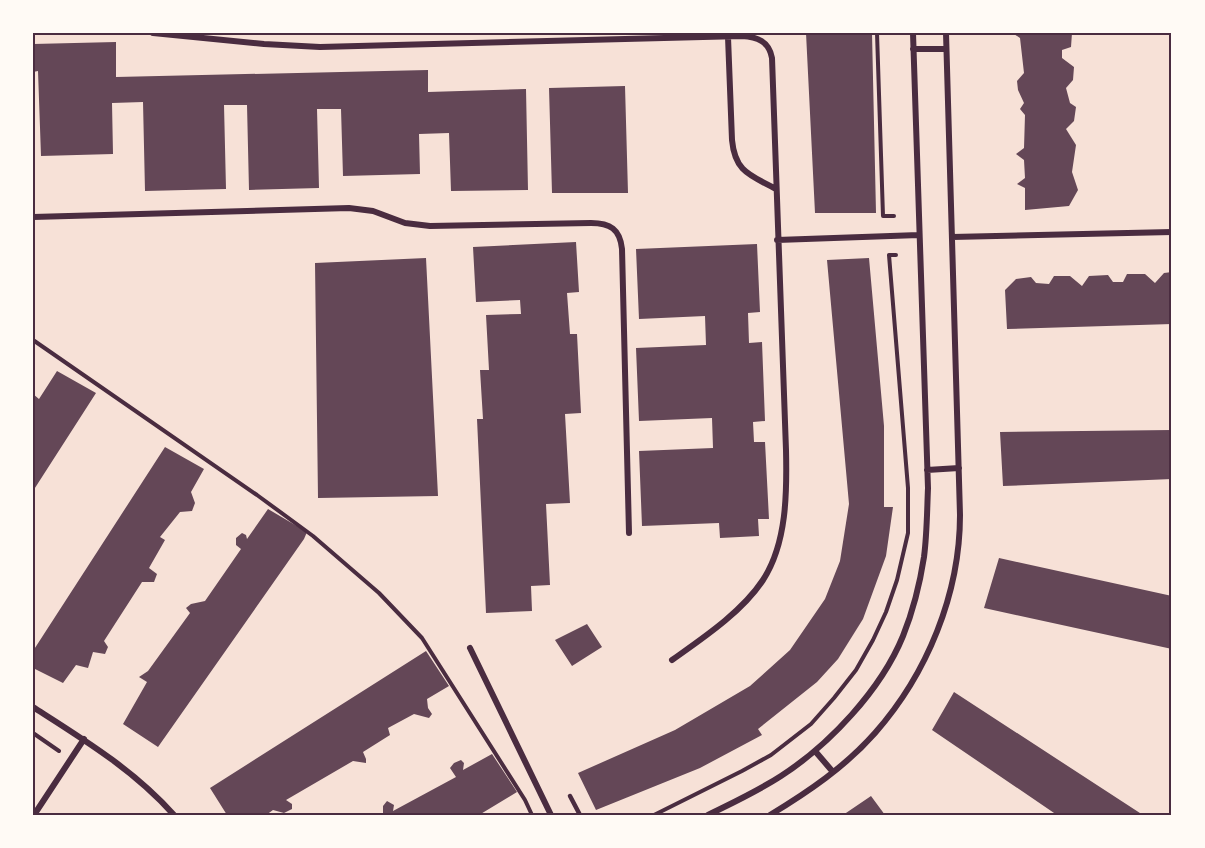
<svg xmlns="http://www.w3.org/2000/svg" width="1205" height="848" viewBox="0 0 1205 848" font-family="'IBM Plex Sans',sans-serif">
<rect width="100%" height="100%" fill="#f7e1d7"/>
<path fill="#644757" d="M 806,33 L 872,33 L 876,213 L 815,213 Z
M 1016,33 L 1072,33 L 1071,47 L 1062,50 L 1062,58 L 1074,67 L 1073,80 L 1066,88 L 1070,103 L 1076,107 L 1074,121 L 1066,129 L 1076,145 L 1072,172 L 1078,190 L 1069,206 L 1025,210 L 1025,188 L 1017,184 L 1025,178 L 1024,160 L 1016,154 L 1024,148 L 1025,115 L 1020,109 L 1024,103 L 1018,90 L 1017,81 L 1024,73 L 1020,38 L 1014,34 Z
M 116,42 L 116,77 L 428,70 L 428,92 L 526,89 L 528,190 L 451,191 L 449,133 L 419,134 L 420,174 L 343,176 L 341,109 L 317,109 L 319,188 L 249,190 L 247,105 L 224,105 L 226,189 L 145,191 L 143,102 L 112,103 L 113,154 L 41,156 L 38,71 L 33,72 L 33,44 Z
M 625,86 L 628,193 L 552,193 L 549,88 Z
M 576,242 L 579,292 L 567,293 L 570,334 L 577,334 L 581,413 L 565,414 L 570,503 L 546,504 L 550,585 L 531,586 L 532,611 L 486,613 L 477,419 L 483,419 L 480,370 L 489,370 L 486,315 L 521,314 L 520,300 L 476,302 L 473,247 Z
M 757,244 L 760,312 L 748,313 L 749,343 L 762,342 L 765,421 L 753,422 L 754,442 L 765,442 L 769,519 L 758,519 L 759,536 L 720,538 L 719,523 L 642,526 L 639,451 L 713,448 L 712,418 L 639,421 L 636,348 L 706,345 L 705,316 L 639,319 L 636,249 Z
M 426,258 L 438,496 L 318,498 L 315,263 Z
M 869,258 L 884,426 L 884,507 L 893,507 L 886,556 L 863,619 L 838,659 L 817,682 L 758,729 L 762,735 L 700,768 L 596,810 L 578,773 L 675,730 L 750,686 L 790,650 L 825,599 L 840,561 L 849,504 L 827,260 Z
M 1172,272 L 1172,324 L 1007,329 L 1005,290 L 1016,279 L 1031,277 L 1036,283 L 1049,284 L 1054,276 L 1070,276 L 1082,286 L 1089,276 L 1108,275 L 1113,282 L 1123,282 L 1127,274 L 1145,274 L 1155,283 L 1164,273 Z
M 57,371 L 96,393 L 33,491 L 33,394 L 39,399 Z
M 1172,430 L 1172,479 L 1003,486 L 1000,432 Z
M 165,447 L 204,469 L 191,492 L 195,503 L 192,511 L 180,512 L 160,537 L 165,540 L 149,568 L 157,574 L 154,582 L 142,582 L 104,641 L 108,647 L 105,654 L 93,652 L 88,668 L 76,665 L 63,683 L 33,668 L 33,651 Z
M 268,509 L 307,532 L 304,539 L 158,747 L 123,724 L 147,682 L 139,677 L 148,671 L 190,613 L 186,608 L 191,604 L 205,601 L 241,549 L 236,545 L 236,538 L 242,533 L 246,535 L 247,539 Z
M 999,558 L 1172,596 L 1172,649 L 984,608 Z
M 587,624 L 602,647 L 572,666 L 555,640 Z
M 426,651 L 449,686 L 427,699 L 428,708 L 432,714 L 429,718 L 414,714 L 388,728 L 390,735 L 363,752 L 366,759 L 366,763 L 353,761 L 286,800 L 292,804 L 292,809 L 284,813 L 273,810 L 266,815 L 227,815 L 210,788 Z
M 954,692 L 1143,815 L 1057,815 L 932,730 Z
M 492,754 L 517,792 L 479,815 L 383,815 L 383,806 L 387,801 L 394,805 L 393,811 L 456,777 L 450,768 L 454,763 L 461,760 L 464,763 L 463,770 Z
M 871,796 L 885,815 L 843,815 Z"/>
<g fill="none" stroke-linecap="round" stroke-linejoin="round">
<path stroke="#4a2c40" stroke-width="4" d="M 877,33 L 883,216 L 894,216
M 33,340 L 257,495 L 313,536 L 379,593 L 422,638 L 525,800 L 532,815
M 33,733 L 59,751
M 654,815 L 742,771 L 771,755 L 811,724 L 834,698 L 856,670 L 873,640 L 886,612 L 897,580 L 908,533 L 908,488 L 889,255 L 896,255"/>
<path stroke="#4a2c40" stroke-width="4.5" d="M 570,796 L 580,815"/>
<path stroke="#4a2c40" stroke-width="6" d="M 153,33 L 264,44 L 320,47 L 742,36 C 757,37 769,41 772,58 L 786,450 C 787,492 787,543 763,580 C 742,612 703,638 672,660
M 728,37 L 732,140 C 735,172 750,175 776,189
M 913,49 L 946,49
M 33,217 L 349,208 L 373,211 L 405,223 L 430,226 L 591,223 C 610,223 620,229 622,249 L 629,533
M 952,237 L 1172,232
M 777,240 L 919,235
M 927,470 L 959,468
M 470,648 L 551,815
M 33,707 C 83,739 134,770 174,815
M 815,751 L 833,772
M 34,815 L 84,739
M 708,815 C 732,803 758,791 781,776 C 829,745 881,690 903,636 C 913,611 920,583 924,557 C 927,534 927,511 928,488 L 913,33
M 770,815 C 808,792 845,767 875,733 C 927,674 960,594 960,515 L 946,33"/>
</g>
<rect width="1205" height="848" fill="none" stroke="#fffaf5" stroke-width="69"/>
<rect x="34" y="34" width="1136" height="780" fill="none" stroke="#4a2c40" stroke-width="2"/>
</svg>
